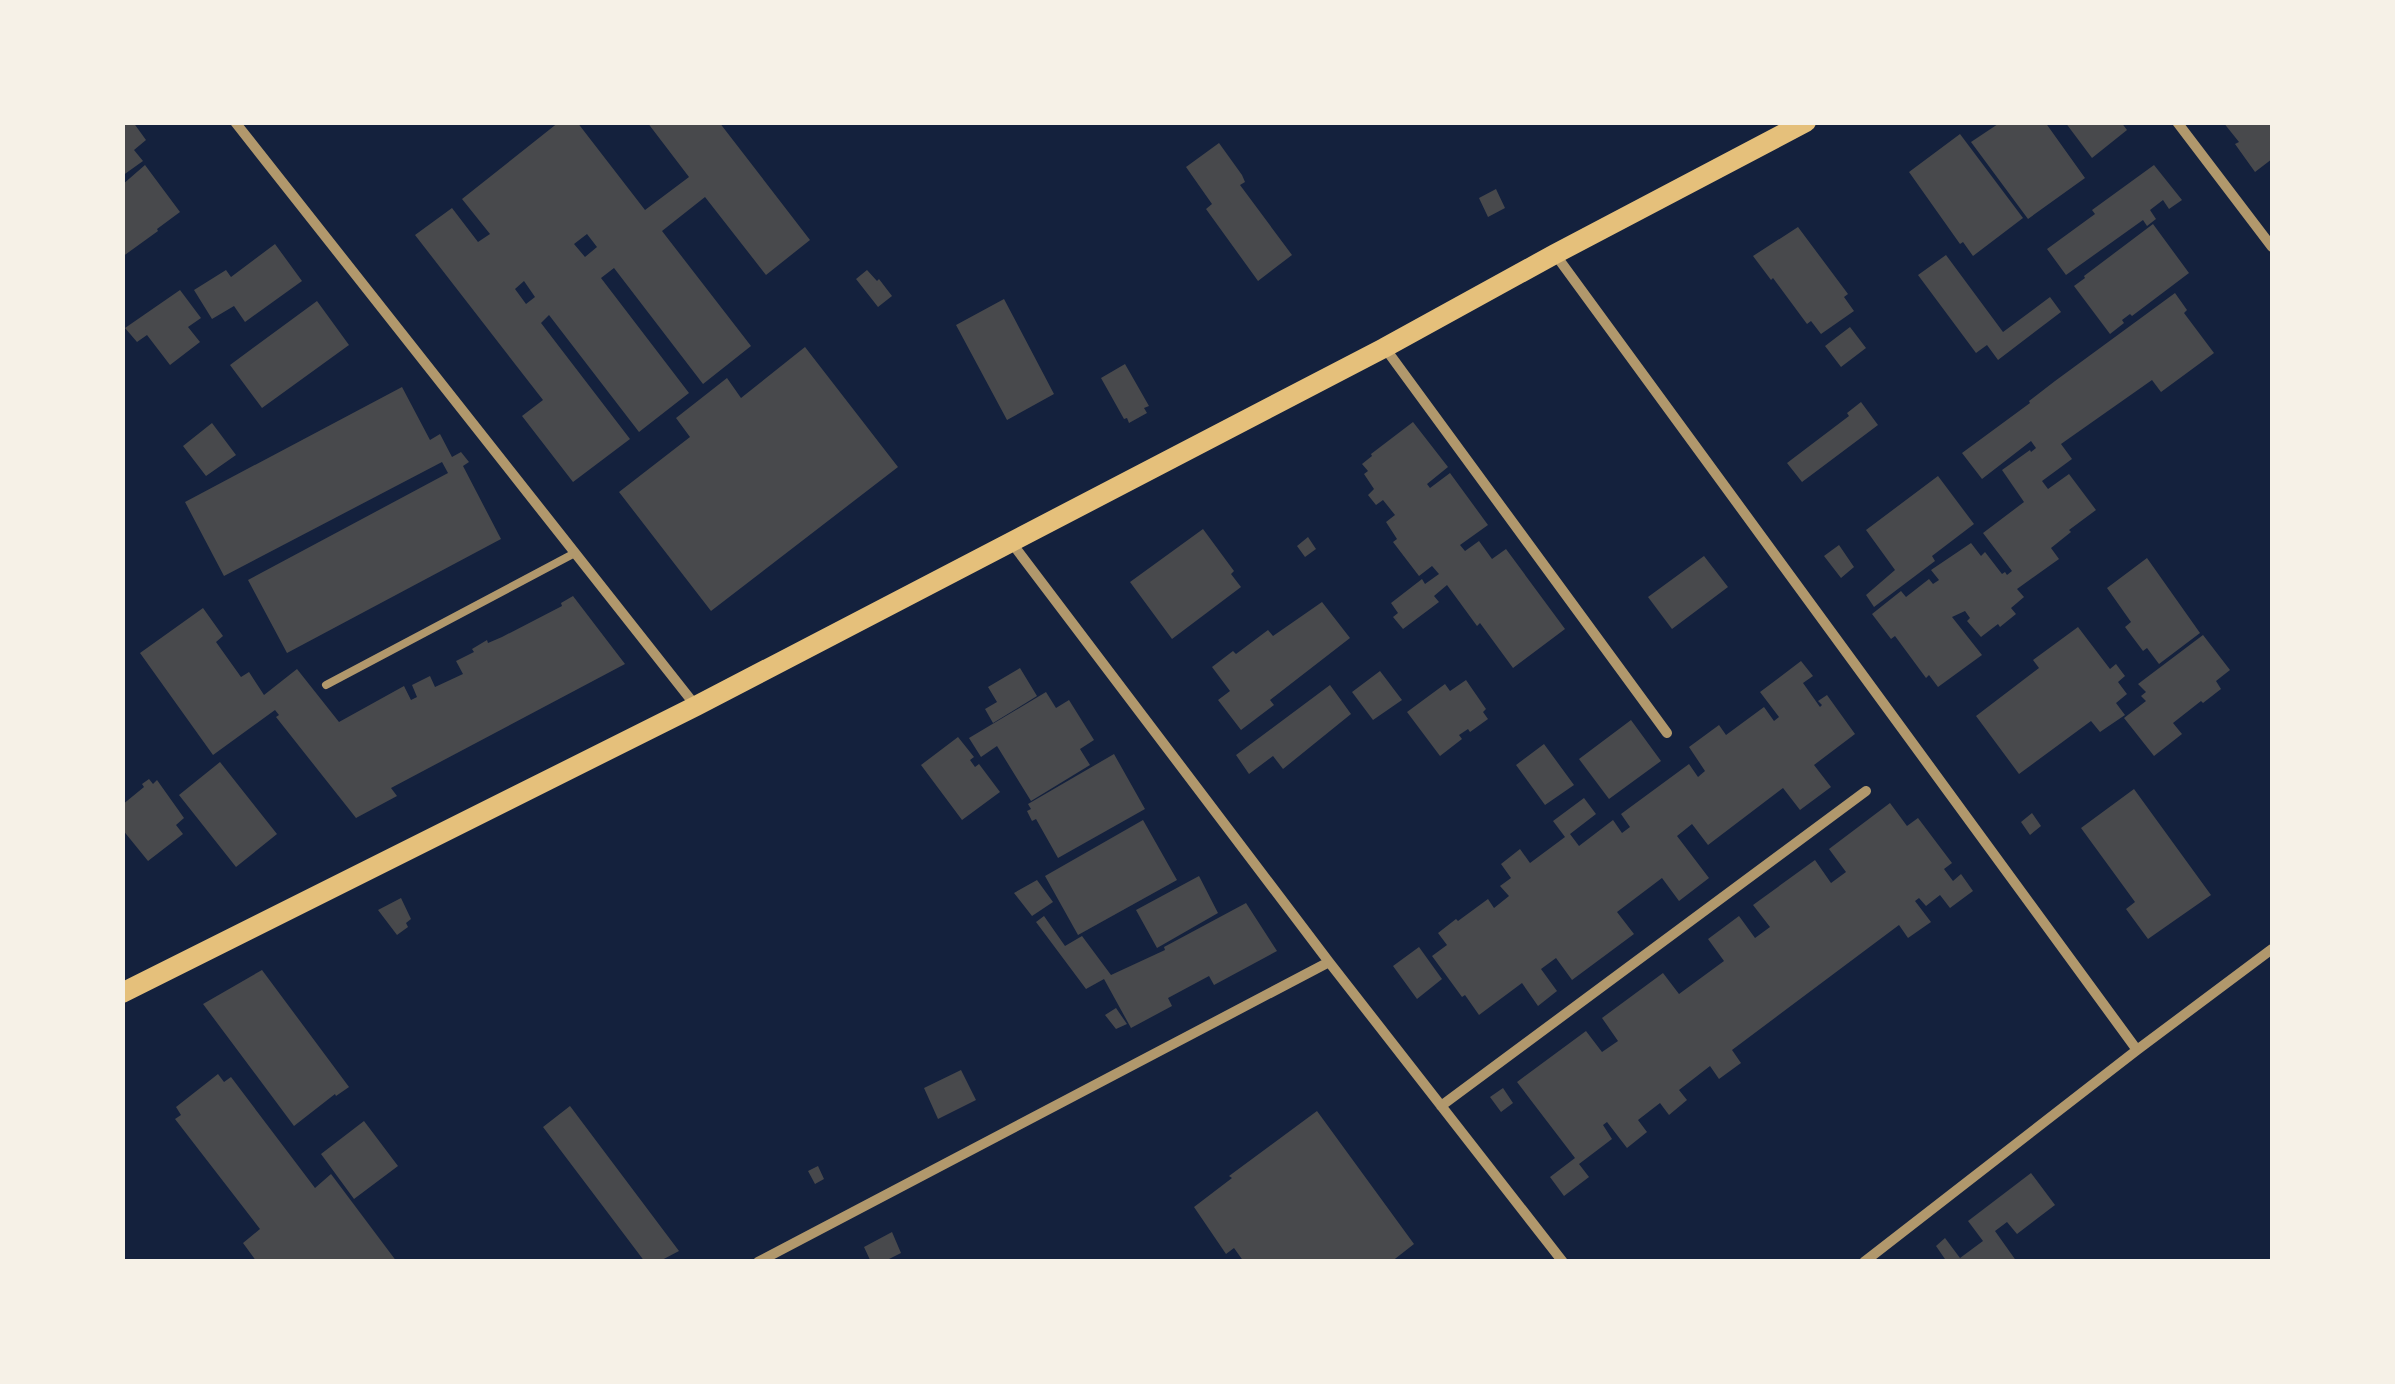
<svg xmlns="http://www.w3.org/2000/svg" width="2395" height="1384" viewBox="0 0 2395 1384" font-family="Quicksand,sans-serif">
<rect width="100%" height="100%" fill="#14213d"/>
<path fill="#48494c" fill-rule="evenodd" d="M 122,122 L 133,122 L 146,140 L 134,150 L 143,161 L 122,176 Z
M 559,122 L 577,122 L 645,210 L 689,177 L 647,122 L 719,122 L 810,240 L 766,275 L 705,197 L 662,231 L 751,346 L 703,384 L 614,268 L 601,278 L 689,393 L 639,432 L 549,315 L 541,323 L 630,439 L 573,482 L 522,416 L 543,400 L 415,235 L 452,208 L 478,242 L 490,234 L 462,199 ZM 587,234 L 597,247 L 585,257 L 574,244 ZM 524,281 L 535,297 L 526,304 L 515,289 Z
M 2001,122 L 2045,122 L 2085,178 L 2028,219 L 1971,142 Z
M 2065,122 L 2121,122 L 2127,130 L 2092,158 Z
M 2223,122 L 2272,122 L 2272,159 L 2255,172 L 2235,144 L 2239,142 Z
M 1960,134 L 2023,218 L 1973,256 L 1963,242 L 1960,244 L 1909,172 Z
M 1219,143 L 1242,175 L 1245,182 L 1240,185 L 1292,255 L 1258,281 L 1206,209 L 1212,204 L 1186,167 Z
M 145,165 L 180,212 L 157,229 L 158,231 L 122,257 L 122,185 Z
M 2154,165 L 2182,200 L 2169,209 L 2163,200 L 2150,210 L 2156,219 L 2147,226 L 2143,220 L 2066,275 L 2047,249 L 2095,214 L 2092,210 Z
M 1496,189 L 1505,208 L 1488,217 L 1479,198 Z
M 2153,224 L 2189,273 L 2132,316 L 2130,314 L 2122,320 L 2124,323 L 2110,334 L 2074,286 L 2085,278 L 2084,276 Z
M 1798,227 L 1848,294 L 1844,297 L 1854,311 L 1821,334 L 1811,321 L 1807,324 L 1773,278 L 1771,280 L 1753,256 Z
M 275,244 L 302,281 L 245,322 L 234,306 L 212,319 L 194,290 L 226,270 L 231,277 Z
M 1946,255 L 2003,332 L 2050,297 L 2061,312 L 1998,360 L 1987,345 L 1976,353 L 1918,275 Z
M 867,270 L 877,281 L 879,279 L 892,296 L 878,307 L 856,279 Z
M 180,290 L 201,318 L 188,327 L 200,342 L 170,365 L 147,335 L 137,342 L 125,328 Z
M 2175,293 L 2187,310 L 2184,313 L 2214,353 L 2161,392 L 2152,380 L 2061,444 L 2072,459 L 2042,481 L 2048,489 L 2069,474 L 2096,510 L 2069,530 L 2071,532 L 2051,548 L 2059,559 L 2017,589 L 2024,597 L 2011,608 L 2016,614 L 2000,627 L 1998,624 L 1981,637 L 1967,621 L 1970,618 L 1965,611 L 1952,617 L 1982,655 L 1938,687 L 1929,675 L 1926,678 L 1895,636 L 1891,639 L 1872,614 L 1901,591 L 1906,597 L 1929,579 L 1933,584 L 1939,580 L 1931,570 L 1971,543 L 1981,556 L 1985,552 L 2002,574 L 2005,572 L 2007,575 L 2012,571 L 1983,533 L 2024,502 L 2002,470 L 2030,450 L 2031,452 L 2036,448 L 2031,441 L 1982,479 L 1962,453 L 2030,403 L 2029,401 L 2055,381 Z
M 1004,299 L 1054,394 L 1007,420 L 956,325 Z
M 317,301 L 349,345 L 262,408 L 230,365 Z
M 1850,327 L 1866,348 L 1841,367 L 1825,346 Z
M 805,347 L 898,467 L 711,611 L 619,492 L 690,437 L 676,418 L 727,378 L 741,398 Z
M 1125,364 L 1149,406 L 1144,408 L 1147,413 L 1129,423 L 1127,418 L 1124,419 L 1101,378 Z
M 402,387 L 430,440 L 440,434 L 452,457 L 461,452 L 469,462 L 463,466 L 501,539 L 287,653 L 248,580 L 448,473 L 442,462 L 224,576 L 185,502 Z
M 1861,402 L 1878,425 L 1802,482 L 1787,463 L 1849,416 L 1847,413 Z
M 1413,422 L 1448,467 L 1427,484 L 1430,488 L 1450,473 L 1488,525 L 1460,545 L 1465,551 L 1479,541 L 1492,559 L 1506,549 L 1565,629 L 1513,668 L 1480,623 L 1477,626 L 1447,585 L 1434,596 L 1439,602 L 1403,629 L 1393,617 L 1398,613 L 1391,603 L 1422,579 L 1425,584 L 1439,574 L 1432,566 L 1419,576 L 1393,542 L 1397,539 L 1386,522 L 1395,515 L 1383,500 L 1376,505 L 1368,495 L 1374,489 L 1364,474 L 1368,471 L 1362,464 L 1372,456 L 1371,454 Z
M 212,423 L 236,455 L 206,476 L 183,446 Z
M 1938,476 L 1974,524 L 1932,556 L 1935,561 L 1874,607 L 1866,595 L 1895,570 L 1866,530 Z
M 1203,529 L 1234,571 L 1231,574 L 1241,587 L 1172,639 L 1130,582 Z
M 1308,537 L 1316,549 L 1305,557 L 1297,546 Z
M 1839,545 L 1854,567 L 1841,578 L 1824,556 Z
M 1704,556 L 1728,587 L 1672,629 L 1648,597 Z
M 2147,558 L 2200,633 L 2159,664 L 2147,648 L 2143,651 L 2125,627 L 2131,622 L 2107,588 Z
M 573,596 L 625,664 L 391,788 L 397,796 L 356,818 L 276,717 L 279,715 L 275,710 L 213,755 L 140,653 L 203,608 L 223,636 L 216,642 L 241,677 L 249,672 L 264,695 L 297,669 L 339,722 L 404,686 L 411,700 L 417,697 L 412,685 L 430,676 L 435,687 L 463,674 L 456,661 L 474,652 L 472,649 L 487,640 L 488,643 L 502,637 L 562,606 L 561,603 Z
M 1322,602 L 1350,638 L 1270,700 L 1274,705 L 1241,730 L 1218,700 L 1230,691 L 1212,667 L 1233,651 L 1236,654 L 1268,630 L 1273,636 Z
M 2078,627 L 2110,669 L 2116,664 L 2125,676 L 2118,682 L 2127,694 L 2116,703 L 2125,715 L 2100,732 L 2091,721 L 2019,774 L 1976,716 L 2039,668 L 2033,660 Z
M 2203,635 L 2230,670 L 2216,681 L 2221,689 L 2203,703 L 2201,701 L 2173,723 L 2182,734 L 2154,756 L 2124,718 L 2146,701 L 2141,696 L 2146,692 L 2138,684 Z
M 1801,661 L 1813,676 L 1803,683 L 1820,707 L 1822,705 L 1818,701 L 1827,695 L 1855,734 L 1814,765 L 1831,787 L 1800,810 L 1783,788 L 1708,845 L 1692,824 L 1677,836 L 1709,878 L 1679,901 L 1662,878 L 1617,912 L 1634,934 L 1572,980 L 1556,958 L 1541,969 L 1557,991 L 1538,1006 L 1522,983 L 1479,1015 L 1465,995 L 1462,997 L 1432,956 L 1447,945 L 1438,933 L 1456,919 L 1458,921 L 1488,899 L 1494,908 L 1509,896 L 1500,886 L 1511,878 L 1501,864 L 1520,849 L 1530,863 L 1565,837 L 1553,821 L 1584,798 L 1596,814 L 1570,834 L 1579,846 L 1613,820 L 1622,833 L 1630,827 L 1621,814 L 1689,764 L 1698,777 L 1705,771 L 1689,747 L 1719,725 L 1726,735 L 1764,707 L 1774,721 L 1779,717 L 1760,692 Z
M 1020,668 L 1037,696 L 993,723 L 985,709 L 997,702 L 988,687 Z
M 1380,671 L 1402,700 L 1373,720 L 1352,692 Z
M 1466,680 L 1486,709 L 1483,712 L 1488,719 L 1470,732 L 1468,729 L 1459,735 L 1462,739 L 1440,756 L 1407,712 L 1445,684 L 1450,691 Z
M 1330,685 L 1351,714 L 1283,769 L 1273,756 L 1249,774 L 1236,755 Z
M 1046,692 L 1056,708 L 1069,700 L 1094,740 L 1080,749 L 1090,765 L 1031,801 L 997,746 L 981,757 L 969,738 Z
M 1631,720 L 1661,761 L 1609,799 L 1579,759 Z
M 958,737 L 974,757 L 970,760 L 975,767 L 979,764 L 1000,792 L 962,820 L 921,765 Z
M 1544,744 L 1574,785 L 1545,805 L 1516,765 Z
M 1114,754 L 1145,809 L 1058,858 L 1036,819 L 1032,821 L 1027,811 L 1031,809 L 1028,804 Z
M 220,762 L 277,834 L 236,867 L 179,795 Z
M 149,779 L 153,784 L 157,780 L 184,818 L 176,825 L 183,834 L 148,861 L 122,829 L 122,805 L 144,787 L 142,784 Z
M 2134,789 L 2211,895 L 2148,939 L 2126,909 L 2135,902 L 2081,828 Z
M 1890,803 L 1907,826 L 1918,818 L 1952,863 L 1944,869 L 1953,881 L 1961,874 L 1973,891 L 1950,908 L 1940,895 L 1926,906 L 1919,898 L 1915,901 L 1931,922 L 1908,938 L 1899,925 L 1732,1050 L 1741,1063 L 1719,1079 L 1710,1066 L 1679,1090 L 1687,1100 L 1669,1115 L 1660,1103 L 1638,1120 L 1647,1132 L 1627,1148 L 1607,1122 L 1603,1125 L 1612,1139 L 1579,1164 L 1589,1177 L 1564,1196 L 1550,1177 L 1575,1158 L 1517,1082 L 1586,1031 L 1602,1052 L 1618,1041 L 1602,1018 L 1663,973 L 1679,994 L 1724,961 L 1708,939 L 1739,916 L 1755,938 L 1770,927 L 1753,905 L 1815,860 L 1831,883 L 1846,872 L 1829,849 Z
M 2032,813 L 2041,826 L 2030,835 L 2021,822 Z
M 1143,820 L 1177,880 L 1078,935 L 1045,876 Z
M 1199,876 L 1218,913 L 1157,948 L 1136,910 Z
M 1037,880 L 1053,902 L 1032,916 L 1014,893 Z
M 401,898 L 411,919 L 406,923 L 408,927 L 397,935 L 378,910 Z
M 1246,903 L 1277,951 L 1214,985 L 1209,976 L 1168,998 L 1172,1006 L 1131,1028 L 1104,979 L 1086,989 L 1036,922 L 1044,916 L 1065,946 L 1082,936 L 1111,975 L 1165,950 L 1164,947 Z
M 1419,947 L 1442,979 L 1417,999 L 1393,966 Z
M 262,970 L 349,1087 L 336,1096 L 335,1094 L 294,1126 L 203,1004 Z
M 1116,1008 L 1127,1024 L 1116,1029 L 1105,1015 Z
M 961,1070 L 976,1100 L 938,1119 L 924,1088 Z
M 218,1074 L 224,1082 L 231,1077 L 315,1188 L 331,1174 L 397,1262 L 257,1262 L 243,1243 L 260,1229 L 175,1119 L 181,1115 L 176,1107 Z
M 1503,1088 L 1513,1103 L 1501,1112 L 1490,1097 Z
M 570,1106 L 679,1251 L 658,1262 L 645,1262 L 543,1127 Z
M 1317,1111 L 1414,1244 L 1391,1262 L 1244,1262 L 1234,1248 L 1226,1254 L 1194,1207 L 1232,1178 L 1229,1176 Z
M 364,1121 L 398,1166 L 354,1199 L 321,1154 Z
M 818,1166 L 824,1179 L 815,1184 L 808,1171 Z
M 2031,1173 L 2055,1205 L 2017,1234 L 2007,1222 L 1995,1231 L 2017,1262 L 1947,1262 L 1936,1246 L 1945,1238 L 1960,1258 L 1983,1241 L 1968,1221 Z
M 892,1232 L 901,1253 L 883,1262 L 871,1262 L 864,1247 Z"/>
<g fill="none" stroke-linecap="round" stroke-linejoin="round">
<path stroke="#b1986c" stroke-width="8" d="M 326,685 L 573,554"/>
<path stroke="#b1986c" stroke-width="10" d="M 235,122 L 695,705
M 2177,122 L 2272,247
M 1555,254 L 2137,1050
M 1385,348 L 1667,733
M 1011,542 L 1329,962 L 1563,1262
M 1441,1106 L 1866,791
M 758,1262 L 1329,962
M 1864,1262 L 2137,1050 L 2272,949"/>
<path stroke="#e5c07b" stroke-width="20" d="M 122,993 L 696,706 L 1384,348 L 1555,254 L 1806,122"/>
</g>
<rect width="2395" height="1384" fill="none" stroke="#f6f1e7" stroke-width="250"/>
</svg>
